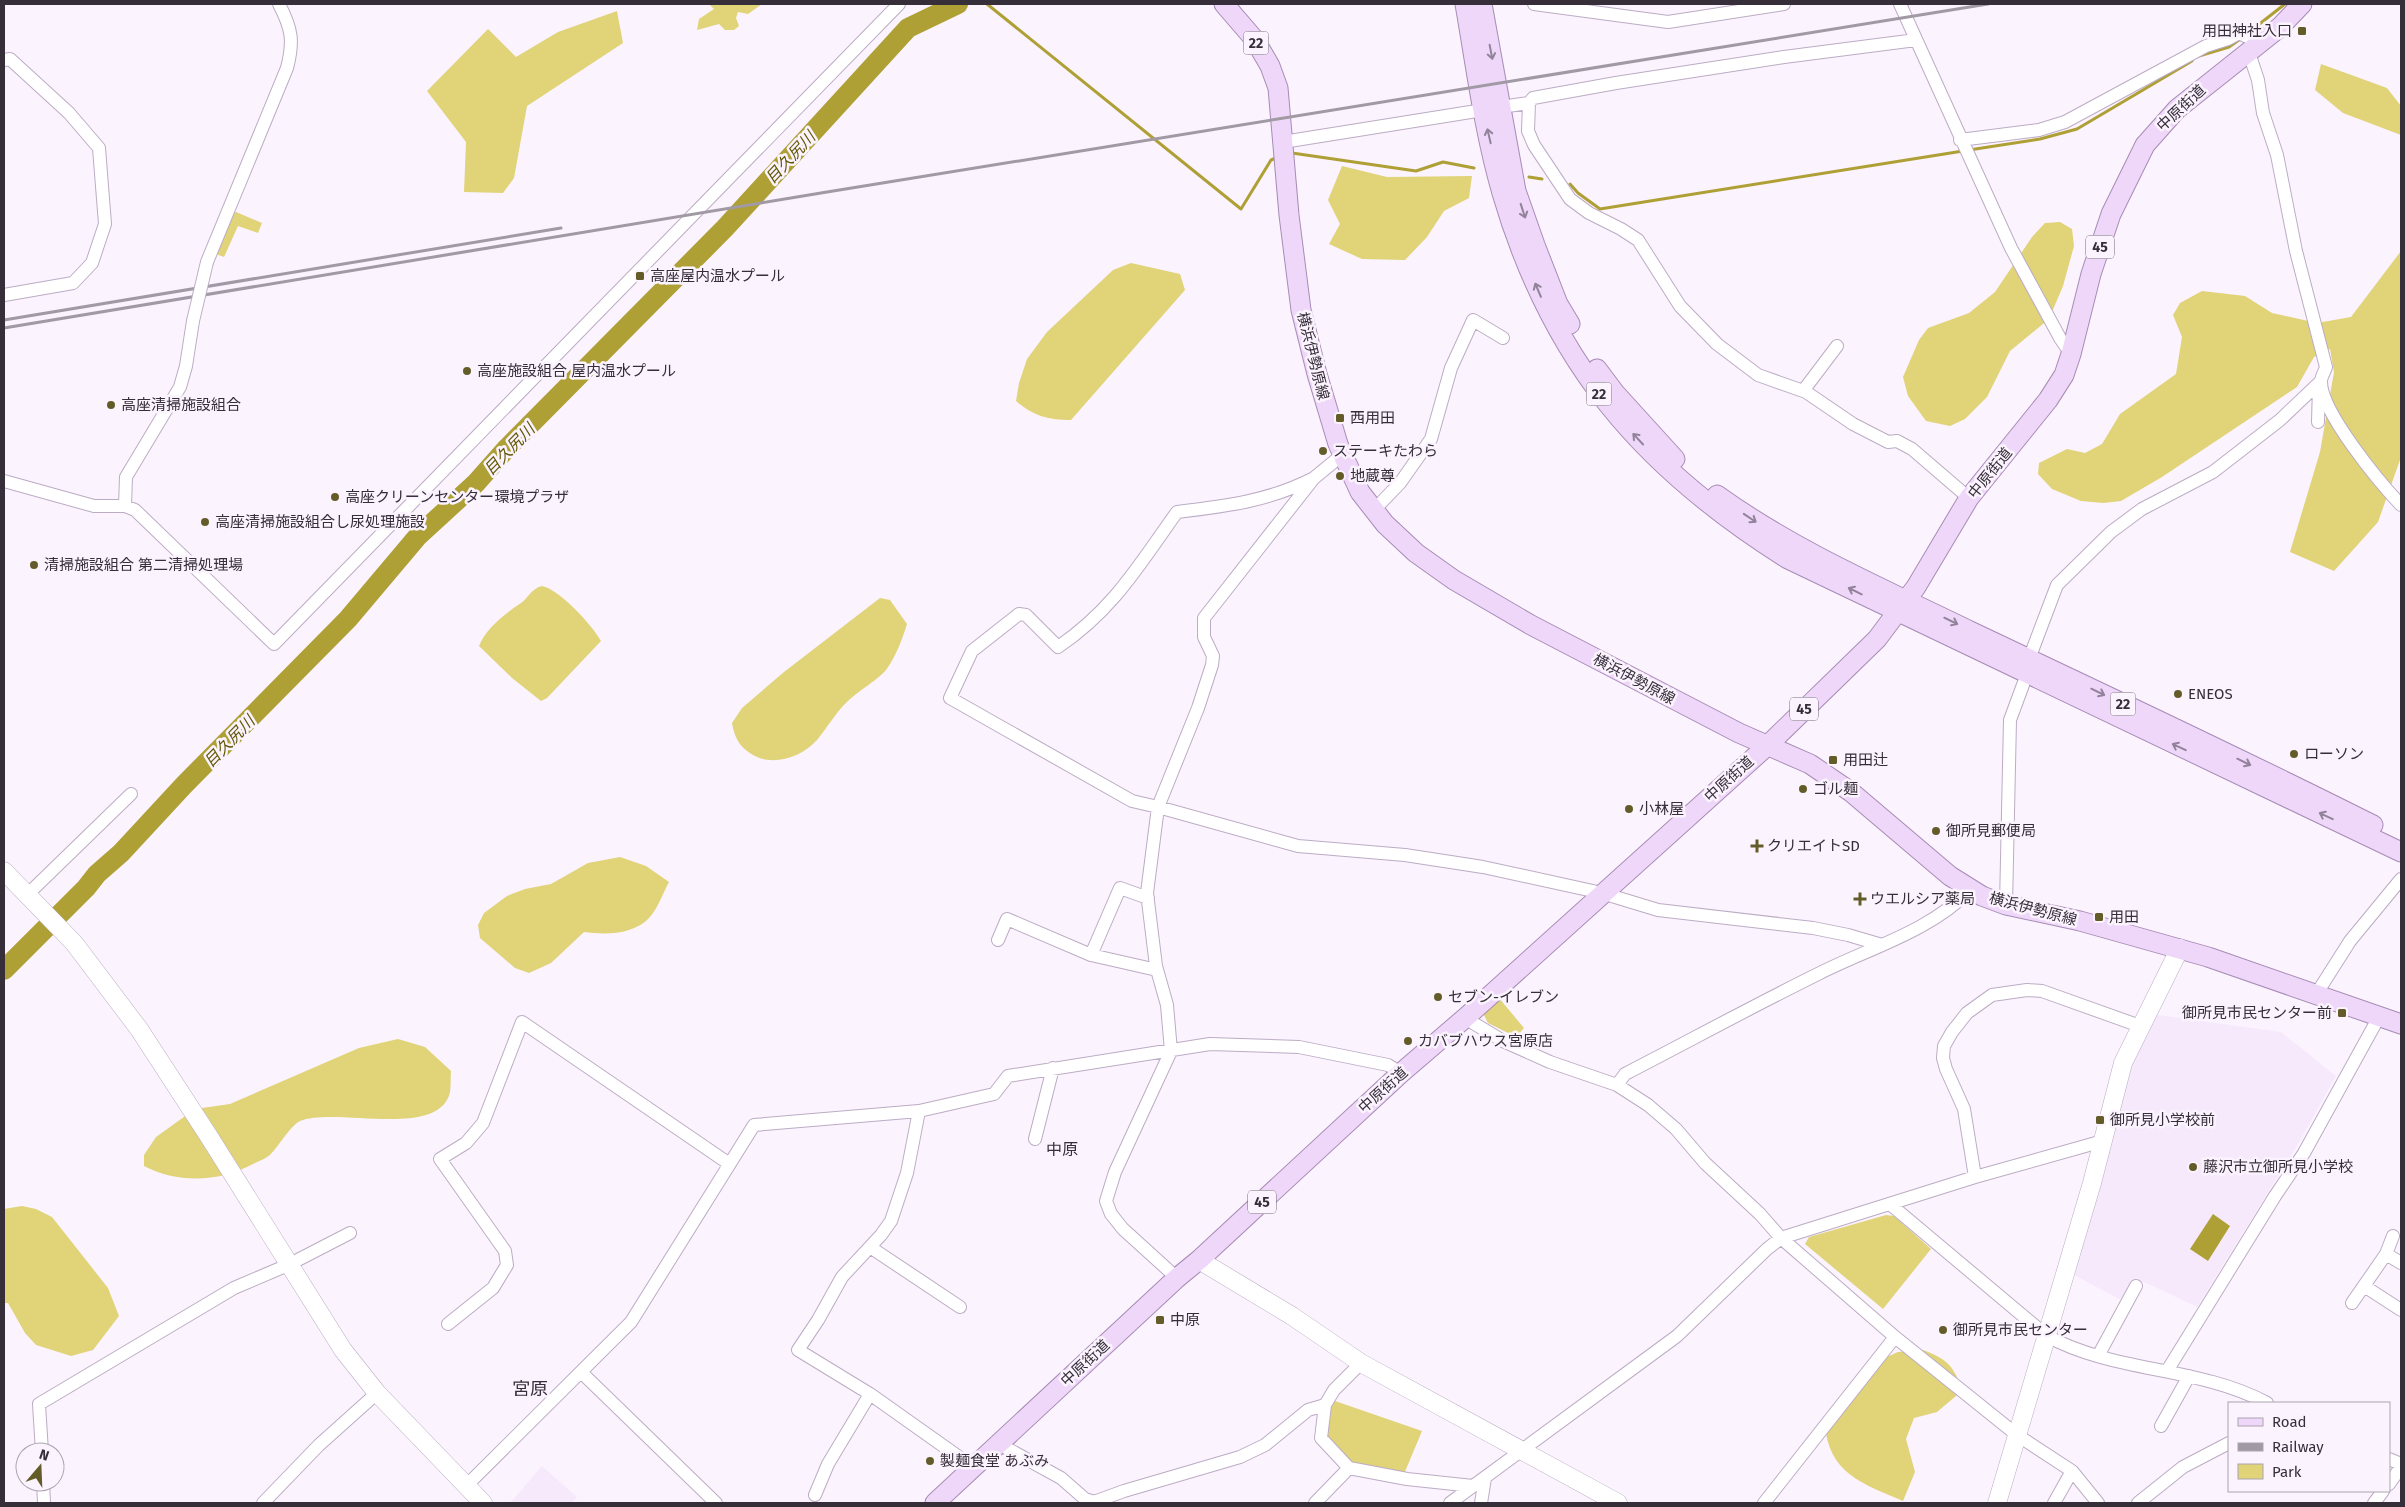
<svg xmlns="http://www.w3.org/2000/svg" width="2405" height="1507" viewBox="0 0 2405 1507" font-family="'Fira Sans','Noto Sans JP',sans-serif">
<rect width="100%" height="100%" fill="#fbf3fe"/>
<path fill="#f6e9fc" d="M 2151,1014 L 2281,1032 L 2336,1076 L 2298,1144 L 2197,1307 L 2136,1278 L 2123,1301 L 2072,1274 L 2125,1082 Z
M 542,1466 L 577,1497 L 572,1503 L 510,1503 Z"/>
<path fill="#e0d378" d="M 709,4 L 762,4 L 748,14 L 738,12 L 736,18 L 739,26 L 734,30 L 725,30 L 719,24 L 697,30 L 699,19 L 714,9 Z
M 617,11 L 623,43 L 527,106 L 514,178 L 503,193 L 464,192 L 466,142 L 427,91 L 488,29 L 516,57 L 558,32 Z
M 2321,64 L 2387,88 L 2401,106 L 2401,135 L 2343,113 L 2315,90 Z
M 1342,166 L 1387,177 L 1472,176 L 1469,198 L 1444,211 L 1427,237 L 1405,260 L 1362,259 L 1329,244 L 1340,224 L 1328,200 Z
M 236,212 L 262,223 L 258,233 L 238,226 L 224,257 L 213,253 L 230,214 Z
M 2060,222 L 2072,229 L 2074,246 L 2063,286 L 2049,319 L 2010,351 L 1987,397 L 1965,419 L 1950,426 L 1926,421 L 1908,396 L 1903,377 L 1919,340 L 1928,328 L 1969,313 L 1995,292 L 2032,237 L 2045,223 Z
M 2401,251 L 2401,457 L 2378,522 L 2334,571 L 2290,552 L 2320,452 L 2334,372 L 2330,349 L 2314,357 L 2297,387 L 2162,477 L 2121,501 L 2103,503 L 2081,501 L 2052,489 L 2038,474 L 2039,463 L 2067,449 L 2085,453 L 2102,444 L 2120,414 L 2176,374 L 2182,337 L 2173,315 L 2180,303 L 2202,291 L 2245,296 L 2272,313 L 2317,323 L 2351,317 Z
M 1131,263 L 1180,274 L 1185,290 L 1071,420 C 1049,420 1033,416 1016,401 L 1019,383 L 1027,359 L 1047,332 L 1113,270 Z
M 542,586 C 559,589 593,626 601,641 L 547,698 L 541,701 L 512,678 L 479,646 C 486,628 506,613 521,603 C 529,597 532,588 542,586 Z
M 880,598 L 890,600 L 907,624 C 902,640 896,656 886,670 C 880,678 857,692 848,701 C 835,713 828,727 817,740 C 802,757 774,766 755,756 C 740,748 735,739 732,723 L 742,708 L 784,672 Z
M 620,857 L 646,866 L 669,882 C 663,893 658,908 650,917 C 634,935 605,935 584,932 L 551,963 L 529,973 L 515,968 L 480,938 L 478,925 L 484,913 L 507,896 L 525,889 L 551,884 L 588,863 Z
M 1499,998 L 1524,1028 L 1516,1037 L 1488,1023 L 1484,1015 L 1486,1010 Z
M 398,1039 L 425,1047 L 451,1071 C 450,1079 452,1091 448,1098 C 430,1137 334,1107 300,1121 C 291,1125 278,1147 270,1155 C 265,1159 259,1161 253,1164 C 220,1182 178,1184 144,1166 L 144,1155 L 156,1137 L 195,1109 L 230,1104 L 359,1048 Z
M 22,1206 L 36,1209 L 52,1217 L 108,1288 L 119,1316 L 93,1350 L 71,1356 L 36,1345 L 25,1333 L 8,1303 L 4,1303 L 4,1209 Z
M 1886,1215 L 1894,1216 L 1931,1249 L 1883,1309 L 1805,1244 L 1809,1237 Z
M 1923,1350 C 1949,1360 1952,1365 1963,1390 L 1937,1412 L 1914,1418 L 1906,1439 L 1915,1472 L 1903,1501 C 1863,1484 1828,1473 1825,1424 L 1880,1360 L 1898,1352 Z
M 1335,1401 L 1422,1431 L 1404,1474 L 1354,1464 L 1325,1437 L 1330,1402 Z"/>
<path fill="#aea035" d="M 2213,1214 L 2230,1226 L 2208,1261 L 2190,1249 Z"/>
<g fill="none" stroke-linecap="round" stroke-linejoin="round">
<path stroke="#aea035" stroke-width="3" d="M 987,4 L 1241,209 L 1271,160 L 1276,158
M 2248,33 L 2285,4
M 2199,56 L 2229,47 L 2239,40
M 1969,150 L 2040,139 L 2077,129 L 2192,61
M 1292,153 L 1416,171 L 1443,162 L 1474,168
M 1529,177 L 1542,179
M 1570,184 L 1578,193 L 1600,209 L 1963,151"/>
<path stroke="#aea035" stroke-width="20" d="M 4,970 L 86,888 L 97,874 L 121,853 L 184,785 L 348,619 L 418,536 L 476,483 L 507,448 L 725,228 L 908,28 L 958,4"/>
<defs>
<path id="street" d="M 1534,4 L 1668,22 L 1784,4
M 1900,4 L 2011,248 L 2060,338 L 2071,354
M 2248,50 L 2258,80 L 2263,113 L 2277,155 L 2296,251 L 2326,367 C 2325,371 2321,377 2321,381 C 2320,411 2380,483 2401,505
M 4,60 L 10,59 L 69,113 L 99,148 L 105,224 L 92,263 L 73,283 L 4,295
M 1529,103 L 1528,131 L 1534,145 L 1570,199 L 1589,213 L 1621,229 L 1638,240 L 1680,306 L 1717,344 L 1758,375 L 1806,392 L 1853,424 L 1888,442 L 1897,441 L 1912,449 L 1969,498
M 1501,107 L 1529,103 L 1533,98 L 1616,83 L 1784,57 L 1916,40
M 1960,140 L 2039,130 L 2065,122 L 2206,46 L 2228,39 L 2239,33 L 2259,43
M 1283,142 L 1483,110
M 207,262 L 287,68 C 294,41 292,29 279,4
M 1803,391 L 1837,346
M 2318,422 L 2319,385
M 1314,478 C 1269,501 1227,506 1177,512 C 1139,565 1113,610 1058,647 L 1026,615 L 1019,614 L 972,651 L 950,698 L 1132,801 L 1158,807 L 1298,846 L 1405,855 L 1483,867 L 1602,893 L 1658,910 L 1813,928 L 1848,935 L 1882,945
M 4,481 L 94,506 L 125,506 L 135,510 L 274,644 L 899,4
M 125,506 L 126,477 L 180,387 L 186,366 L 193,321
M 1374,510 L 1400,483 L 1431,439 L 1451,368 L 1473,320 L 1503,338
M 2029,659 L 2057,585 L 2111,532 L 2142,509 L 2213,472 L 2280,420 L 2321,381
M 28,894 L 131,794
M 2006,905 L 2010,720 L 2027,674
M 998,940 L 1007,919 L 1091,955 L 1157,970
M 1091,955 L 1120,888 L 1148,898
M 2317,993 L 2350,941 L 2401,879
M 1465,1018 L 1503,1041 L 1550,1062 L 1617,1085 L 1648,1105 L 1676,1129 L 1705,1163 L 1760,1214 L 1781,1238 L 1895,1337 L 2017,1435 L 2072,1471 L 2098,1503
M 1617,1085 L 1625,1074 C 1689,1041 1753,1006 1818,974 C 1869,948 1929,932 1970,890
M 919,1111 L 907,1173 L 891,1221 L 881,1235 L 842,1277 L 818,1320 L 798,1350 L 870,1394 L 973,1467
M 1035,1139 L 1053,1068
M 1975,1177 L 1964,1109 L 1946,1069 L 1943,1058 L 1944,1046 L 1952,1032 L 1967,1013 L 1992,995 L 2027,990 L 2042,991 L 2140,1026
M 1891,1205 L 2047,1336 C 2115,1373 2198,1366 2267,1403
M 870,1247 L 960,1307
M 2386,1254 L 2401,1263
M 1177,1278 L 1123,1229 L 1111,1214 L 1106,1201 L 1115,1172 L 1171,1051 L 1167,1005 L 1156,966 L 1147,893 L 1158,807 L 1198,708 L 1212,665 L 1213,656 L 1204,637 L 1204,618 L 1314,478 L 1342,455
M 2364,1286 L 2401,1310
M 2352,1303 L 2386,1254 L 2393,1236
M 448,1324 L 493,1288 L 507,1265 L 505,1251 L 440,1159 L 466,1143 L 483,1123 L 522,1022 L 728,1163
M 2098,1356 L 2136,1286
M 2167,1371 L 2275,1196 L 2304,1153 L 2380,1015
M 581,1372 L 716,1503
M 1325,1405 L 1321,1438 L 1349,1468 L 1407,1479 L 1473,1486
M 2161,1426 L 2189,1376
M 999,1444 L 1061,1478 L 1085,1499 L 1094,1502 L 1124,1491 L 1240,1457 L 1265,1445 L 1308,1410 L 1325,1405 L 1334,1390 L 1361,1363
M 42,1452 L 39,1404 L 234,1288 L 288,1265 L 350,1233
M 2389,1459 L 2401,1464
M 43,1482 L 44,1503
M 2389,1484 L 2401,1467
M 466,1486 L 631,1322 L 754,1125 L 919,1111 L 994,1094 L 1008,1076 L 1210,1044 L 1299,1047 L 1388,1065 L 1401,1073
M 815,1495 L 828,1464 L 870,1394
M 263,1503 L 319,1445 L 377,1393
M 1315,1503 L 1349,1468
M 1450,1503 L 1677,1336 L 1767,1249 L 1781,1238 L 1975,1177 L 2103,1141
M 1481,1503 L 1485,1478
M 1764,1503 L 1895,1337
M 2054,1503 L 2072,1471
M 2138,1503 L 2183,1467 L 2229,1443
M 2374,1503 L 2383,1491"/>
<path id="secondary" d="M 4,871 L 74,943 L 139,1029 L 208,1135 L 343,1350 L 377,1393 L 483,1503
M 1199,1260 L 1292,1316 L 1361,1363 L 1618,1503
M 1997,1503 L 2092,1183 L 2123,1063 L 2180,948"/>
<path id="primary" d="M 1224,4 L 1255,40 L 1270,66 L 1278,88 L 1289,215 L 1301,310 L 1317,374 L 1338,444 L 1360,492 L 1385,524 L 1416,553 L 1454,580 L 1531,625 L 1739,733 L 1810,764 L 1851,792 L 1950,876 L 1982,896 L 2006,905 L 2080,921 L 2208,957 L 2401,1024
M 1465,4 C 1476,67 1484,131 1502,193 C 1551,361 1641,467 1788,559 L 2401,852
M 1482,4 L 1516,191 L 1535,245 L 1558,304 L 1570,324
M 1597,369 L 1615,393 L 1675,459
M 1717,495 C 1795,551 1884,589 1970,631 C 2105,695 2240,758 2373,825
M 935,1503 L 1177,1278 L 1199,1260 L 1401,1073 L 1465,1018 L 1768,745 L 1877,639 L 1916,587 L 1969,498 L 2048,400 L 2064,375 L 2071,354 L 2091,274 L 2111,214 L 2145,145 L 2177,109 L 2280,27 L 2302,4"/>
</defs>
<use href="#street" stroke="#bcacc4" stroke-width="14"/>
<use href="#secondary" stroke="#bcacc4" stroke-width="19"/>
<use href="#primary" stroke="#a78bb4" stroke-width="21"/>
<use href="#street" stroke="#fff" stroke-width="12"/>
<use href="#secondary" stroke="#fff" stroke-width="18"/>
<use href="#primary" stroke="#efd7fa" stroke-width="19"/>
<path stroke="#a199a4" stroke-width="3" d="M 4,320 L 561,228
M 4,328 L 827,192 L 1988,4"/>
<defs>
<path id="street-bridge" d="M 193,321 L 207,262"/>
</defs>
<use href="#street-bridge" stroke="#bcacc4" stroke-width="14" stroke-linecap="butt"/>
<use href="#street-bridge" stroke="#fff" stroke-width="12"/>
</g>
<defs><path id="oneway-shaft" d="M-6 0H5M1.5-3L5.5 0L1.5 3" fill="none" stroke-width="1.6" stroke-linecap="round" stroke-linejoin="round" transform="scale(1.25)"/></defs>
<g stroke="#92839a">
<use href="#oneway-shaft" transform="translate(1491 52) rotate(79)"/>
<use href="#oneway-shaft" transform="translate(1489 136) rotate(-103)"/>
<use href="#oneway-shaft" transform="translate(1523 211) rotate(72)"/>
<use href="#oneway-shaft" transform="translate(1538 290) rotate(-113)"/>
<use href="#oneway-shaft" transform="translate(1638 439) rotate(-133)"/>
<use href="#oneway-shaft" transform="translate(1750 518) rotate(34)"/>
<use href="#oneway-shaft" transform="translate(1855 591) rotate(-154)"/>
<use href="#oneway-shaft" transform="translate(1951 621) rotate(26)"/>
<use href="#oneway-shaft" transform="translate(2098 692) rotate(26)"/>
<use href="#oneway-shaft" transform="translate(2179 747) rotate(-155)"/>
<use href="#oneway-shaft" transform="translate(2244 762) rotate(26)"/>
<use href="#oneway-shaft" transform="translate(2326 816) rotate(-155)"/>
</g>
<g fill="#635c29" stroke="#fbf3fe" stroke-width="2">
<rect x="2297" y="26" width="10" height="10" rx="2.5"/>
<rect x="635" y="271" width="10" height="10" rx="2.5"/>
<circle cx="467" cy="371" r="5"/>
<circle cx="111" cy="405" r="5"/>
<rect x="1335" y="413" width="10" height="10" rx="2.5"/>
<circle cx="1323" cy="451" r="5"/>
<circle cx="1340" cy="476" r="5"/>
<circle cx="335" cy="497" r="5"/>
<circle cx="205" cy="522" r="5"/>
<circle cx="34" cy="565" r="5"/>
<circle cx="2178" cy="694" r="5"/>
<circle cx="2294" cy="754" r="5"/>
<rect x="1828" y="755" width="10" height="10" rx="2.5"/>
<circle cx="1803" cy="789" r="5"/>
<circle cx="1629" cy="809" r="5"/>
<circle cx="1936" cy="831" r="5"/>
<path d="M1754.5 838.5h5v5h5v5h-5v5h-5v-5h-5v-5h5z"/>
<path d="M1857.5 891.5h5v5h5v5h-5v5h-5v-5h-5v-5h5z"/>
<rect x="2094" y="912" width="10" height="10" rx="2.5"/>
<circle cx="1438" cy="997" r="5"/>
<rect x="2337" y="1008" width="10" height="10" rx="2.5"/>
<circle cx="1408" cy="1041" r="5"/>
<rect x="2095" y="1115" width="10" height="10" rx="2.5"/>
<circle cx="2193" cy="1167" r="5"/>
<rect x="1155" y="1315" width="10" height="10" rx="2.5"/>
<circle cx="1943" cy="1330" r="5"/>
<circle cx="930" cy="1461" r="5"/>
</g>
<g text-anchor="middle" stroke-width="5" stroke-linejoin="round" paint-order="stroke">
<g fill="#fbf3fe" stroke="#716a74" stroke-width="1">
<rect x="1243.5" y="31.5" width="25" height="23" rx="4"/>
<rect x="2086" y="235.5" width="28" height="23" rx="4"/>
<rect x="1586.5" y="382.5" width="25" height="23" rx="4"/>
<rect x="2110.5" y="692.5" width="25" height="23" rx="4"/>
<rect x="1790" y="697.5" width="28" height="23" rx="4"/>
<rect x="1248" y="1190.5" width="28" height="23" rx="4"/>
</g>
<g font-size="14" font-weight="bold" fill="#362f39">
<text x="1256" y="48">22</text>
<text x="2100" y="252">45</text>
<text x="1599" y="399">22</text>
<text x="2123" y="709">22</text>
<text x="1804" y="714">45</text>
<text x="1262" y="1207">45</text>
</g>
<g font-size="15" fill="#362f39" stroke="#fbf3fe" text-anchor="start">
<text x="2292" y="36" text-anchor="end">用田神社入口</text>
<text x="650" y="281">高座屋内温水プール</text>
<text x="477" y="376">高座施設組合 屋内温水プール</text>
<text x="121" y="410">高座清掃施設組合</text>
<text x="1350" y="423">西用田</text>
<text x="1333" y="456">ステーキたわら</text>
<text x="1350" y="481">地蔵尊</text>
<text x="345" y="502">高座クリーンセンター環境プラザ</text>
<text x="215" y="527">高座清掃施設組合し尿処理施設</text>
<text x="44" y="570">清掃施設組合 第二清掃処理場</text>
<text x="2188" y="699">ENEOS</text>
<text x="2304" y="759">ローソン</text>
<text x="1843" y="765">用田辻</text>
<text x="1813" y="794">ゴル麺</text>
<text x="1639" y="814">小林屋</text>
<text x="1946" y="836">御所見郵便局</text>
<text x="1767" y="851">クリエイトSD</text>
<text x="1870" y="904">ウエルシア薬局</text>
<text x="2109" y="922">用田</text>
<text x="1448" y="1002">セブン-イレブン</text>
<text x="2332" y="1018" text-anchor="end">御所見市民センター前</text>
<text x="1418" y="1046">カバブハウス宮原店</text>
<text x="2110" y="1125">御所見小学校前</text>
<text x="2203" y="1172">藤沢市立御所見小学校</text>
<text x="1170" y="1325">中原</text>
<text x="1953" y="1335">御所見市民センター</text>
<text x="940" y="1466">製麺食堂 あぶみ</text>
</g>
<g font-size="15" fill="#362f39" stroke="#fbf3fe">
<text transform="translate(2181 108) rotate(-43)" y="5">中原街道</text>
<text transform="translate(1313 356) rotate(76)" y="5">横浜伊勢原線</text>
<text transform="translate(1990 473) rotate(-51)" y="5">中原街道</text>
<text transform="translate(1634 679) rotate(28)" y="5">横浜伊勢原線</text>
<text transform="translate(1729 779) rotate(-42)" y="5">中原街道</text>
<text transform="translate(2033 909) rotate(15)" y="5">横浜伊勢原線</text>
<text transform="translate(1383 1090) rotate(-42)" y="5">中原街道</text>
<text transform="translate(1085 1363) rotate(-43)" y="5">中原街道</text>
</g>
<g font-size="16" font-style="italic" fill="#625805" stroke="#fbf3fe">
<text transform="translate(790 157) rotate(-47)" y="6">目久尻川</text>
<text transform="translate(509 449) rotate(-46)" y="6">目久尻川</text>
<text transform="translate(229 741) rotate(-46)" y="6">目久尻川</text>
</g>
<g font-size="16" fill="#362f39" stroke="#fbf3fe">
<text x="1062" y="1155">中原</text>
</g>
<g font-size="18" fill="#362f39" stroke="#fbf3fe">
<text x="530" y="1395">宮原</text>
</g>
</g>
<rect width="2405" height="1507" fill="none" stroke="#362f39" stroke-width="10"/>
<rect x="2228" y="1402" width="162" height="90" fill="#fbf3fe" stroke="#aca5af"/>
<rect x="2238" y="1418" width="25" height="8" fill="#efd7fa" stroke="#aca5af"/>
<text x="2272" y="1427" font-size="15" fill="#362f39">Road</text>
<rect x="2238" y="1443" width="25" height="8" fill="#a199a4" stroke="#aca5af"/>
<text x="2272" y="1452" font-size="15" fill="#362f39">Railway</text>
<rect x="2238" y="1464" width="25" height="15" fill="#e0d378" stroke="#aca5af"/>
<text x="2272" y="1477" font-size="15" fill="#362f39">Park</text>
<g transform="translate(40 1467) rotate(19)"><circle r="24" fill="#fbf3fe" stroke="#aca5af"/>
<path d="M0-4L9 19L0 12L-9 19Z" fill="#635c29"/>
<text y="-8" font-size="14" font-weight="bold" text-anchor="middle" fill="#362f39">N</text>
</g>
</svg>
